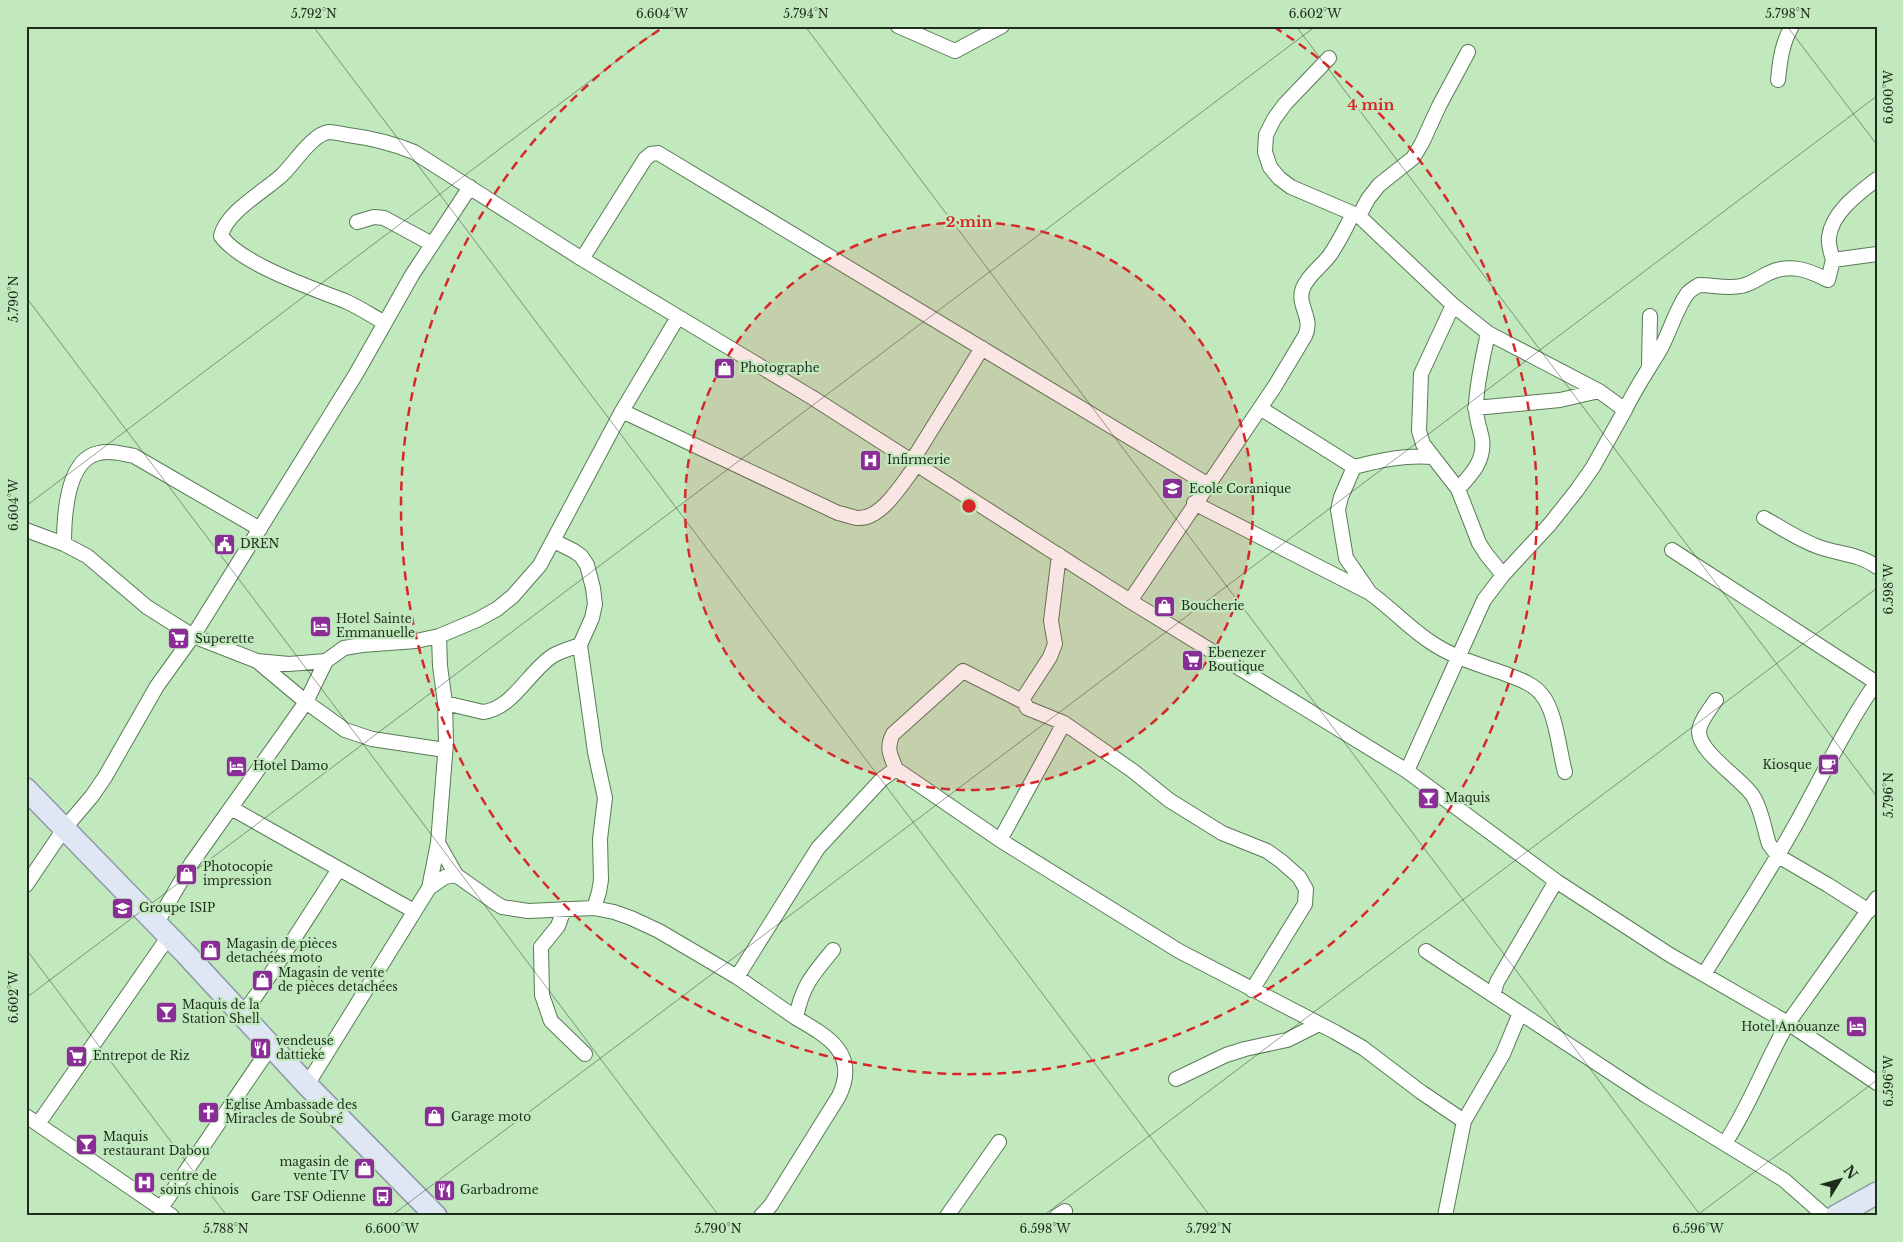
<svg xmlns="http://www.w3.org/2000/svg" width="1903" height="1242" viewBox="0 0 1903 1242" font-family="'Libre Baskerville',serif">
<rect width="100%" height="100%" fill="#c2e8be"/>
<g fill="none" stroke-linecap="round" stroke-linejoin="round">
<defs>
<path id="minor" d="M 898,26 L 955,51 L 1002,26
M 1329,58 L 1285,104 L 1274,119 L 1266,135 L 1265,152 L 1270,167 L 1279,178 L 1291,187 L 1359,216 L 1453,305 L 1488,333 L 1599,391 L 1625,410 L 1593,467 L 1577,490 L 1550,524 L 1503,575 L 1484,600 L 1407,771 L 1556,881 L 1497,982 L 1493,995
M 1778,80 C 1780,60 1782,43 1792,26
M 1359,216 L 1368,199 L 1379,185 L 1413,158 L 1422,143 L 1439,106 L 1468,52
M 357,222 L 374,217 L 384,218 L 432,244
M 582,259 L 645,159 L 651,154 L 658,153 L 1207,484
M 1833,260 C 1831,253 1828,245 1829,237 C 1832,212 1859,193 1877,179
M 1453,305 L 1421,374 L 1419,431 L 1423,444 L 1458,489 L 1479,543 L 1486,554 L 1503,575
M 385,323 C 372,316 359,307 345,301 C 312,288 241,264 221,236 C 226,212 265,191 282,175 C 294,164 312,134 329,132 C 335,132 342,134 348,135 C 371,138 392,143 414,152 L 582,259 L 813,398 L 1130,601 L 1407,771
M 1649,366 L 1650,316
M 1260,408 L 1354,467 C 1381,460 1404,455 1432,457
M 1475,408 L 1560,400 L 1599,391
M 1625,410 C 1635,389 1648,370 1660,350 C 1670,332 1675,311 1687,294 C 1690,290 1694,288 1699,285 C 1712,285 1728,289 1741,286 C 1752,284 1760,277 1769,273 C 1790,263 1808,270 1828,280 L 1833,260 L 1877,254
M 622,411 L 838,513 C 844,514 851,517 857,518 C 882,520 903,482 917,464
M 912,461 L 982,348
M 1354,467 L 1341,497 L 1338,510 L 1346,558 L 1368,590
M 1458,489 C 1471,475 1485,461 1482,439 C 1480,428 1475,417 1476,405 C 1477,381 1483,357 1488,333
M 1194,503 L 1370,593 C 1391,608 1408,627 1429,641 C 1452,657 1477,664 1503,673 C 1516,678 1533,683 1542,695 C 1556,712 1559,750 1565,772
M 1764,518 C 1782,528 1799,540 1819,547 C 1838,554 1860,554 1877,567
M 26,530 L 64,544 L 87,556 L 147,607 L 193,636 L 257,661 L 306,702 L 345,730 L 372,739 L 445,750
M 554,541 L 574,551 L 581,556 L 587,565 L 593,588 L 595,604 L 592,618 L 580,645 L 595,752 L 605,798 L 600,839 L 601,880 L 599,892 L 594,908
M 64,544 C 64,519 66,459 99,453 C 110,450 123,454 134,456 L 260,529
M 1672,550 L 1877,683
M 1130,601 L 1275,386 L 1305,336 C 1314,318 1296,305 1303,288 C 1308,275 1322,266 1330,255 C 1339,242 1346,227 1353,214
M 257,661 L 289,664 L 326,661
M 1716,700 C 1710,709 1700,721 1699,731 C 1698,752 1742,779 1753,796 C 1762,810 1764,829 1769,844 L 1778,856 L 1828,885 L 1869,911
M 1024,702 L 1024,697 L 1050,657 L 1055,644 L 1051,621 L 1059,555
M 445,703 L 483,712 C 513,709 530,669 554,655 C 561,651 571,648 580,645
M 896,769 C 890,755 886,747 893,734 L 963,671 L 1024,702 L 1027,708 L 1064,723 L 1133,771 L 1169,800 L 1222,833 L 1267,851 L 1281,861 L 1299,877 L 1306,889 L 1305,904 L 1252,990
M 231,808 L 414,911
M 1000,840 L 1064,723
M 438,843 L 456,875 L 494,902 L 502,907 L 528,911 L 594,908 L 614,912 L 631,918 L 659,931 L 737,977 L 818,848 L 882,779 L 896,769 L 1000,840 L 1179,951 L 1335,1032 L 1363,1048 L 1421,1092 L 1464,1121 L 1445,1216
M 1556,881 L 1670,955 L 1788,1023 L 1877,1083
M 26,885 L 64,829 L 92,796 L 105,777 L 157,686 L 193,636 L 356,374 L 412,275 L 470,187
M 429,888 L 438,843 L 446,743 L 445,703 L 440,666 L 439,636
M 564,909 L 558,926 L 541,947 L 542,995 L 551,1021 L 585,1054
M 156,924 L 191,864 L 306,702 L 326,661 L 344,648 L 362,645 L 416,641 L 439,636 L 477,620 L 497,609 L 513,596 L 540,565 L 622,411 L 678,317
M 1426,951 L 1645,1095 L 1784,1180 L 1825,1216
M 1704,974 C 1736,924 1768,874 1797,822 C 1823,775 1845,727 1876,683
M 737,977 L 796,1018
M 243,1014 C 277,967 307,918 339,869
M 1176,1079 L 1226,1055 L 1245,1049 L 1287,1040 L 1319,1024
M 307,1085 L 429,888 L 445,877 L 456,875
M 26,1116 L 172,1216
M 1464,1121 L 1503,1054 L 1520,1013
M 38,1124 L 169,936
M 1725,1143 C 1750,1106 1765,1062 1788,1023 L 1877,898
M 161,1208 L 271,1046
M 761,1216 L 771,1205 L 839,1096 C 859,1054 829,1037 796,1018 C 802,986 813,974 833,950
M 947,1216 L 999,1142
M 1057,1216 L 1065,1211"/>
<path id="primary" d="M 26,789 L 186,954 L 307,1085 L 436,1216
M 1836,1216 L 1877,1193"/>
</defs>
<use href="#minor" stroke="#587b55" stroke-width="16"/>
<use href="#primary" stroke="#8e9ba4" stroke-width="24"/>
<use href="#minor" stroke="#fff" stroke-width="14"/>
<use href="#primary" stroke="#e0e7f4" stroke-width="21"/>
</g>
<path fill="none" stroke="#1e2c1c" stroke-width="1" stroke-opacity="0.45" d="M 313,26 L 1210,1216M 805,26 L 1701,1216M 1296,26 L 1877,797M 1787,26 L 1877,145M 26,297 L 719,1216M 26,506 L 663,26M 26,949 L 227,1216M 26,998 L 1316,26M 391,1216 L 1877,96M 1043,1216 L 1877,588M 1696,1216 L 1877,1080"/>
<circle cx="969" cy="506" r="284" fill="#d62828" fill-opacity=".12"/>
<g fill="none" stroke="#d62828" stroke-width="2.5" stroke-dasharray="9 6">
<circle cx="969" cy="506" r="284"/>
<path d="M1274 27A568 568 0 1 1 664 27"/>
</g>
<defs>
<symbol id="shop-square" viewBox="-11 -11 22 22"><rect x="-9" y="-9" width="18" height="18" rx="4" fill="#8b2d97" stroke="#c2e8be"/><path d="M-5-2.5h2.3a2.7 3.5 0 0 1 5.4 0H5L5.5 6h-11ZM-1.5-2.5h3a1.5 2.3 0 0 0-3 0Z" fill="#fff"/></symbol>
<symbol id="hospital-square" viewBox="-11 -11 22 22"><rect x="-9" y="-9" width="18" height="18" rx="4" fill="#8b2d97" stroke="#c2e8be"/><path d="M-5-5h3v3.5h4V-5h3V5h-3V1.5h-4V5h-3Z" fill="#fff"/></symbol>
<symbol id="school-square" viewBox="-11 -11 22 22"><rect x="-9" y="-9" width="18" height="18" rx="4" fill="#8b2d97" stroke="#c2e8be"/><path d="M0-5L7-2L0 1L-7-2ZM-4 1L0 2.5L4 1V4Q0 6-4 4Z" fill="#fff"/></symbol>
<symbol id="civic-square" viewBox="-11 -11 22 22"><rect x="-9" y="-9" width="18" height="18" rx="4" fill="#8b2d97" stroke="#c2e8be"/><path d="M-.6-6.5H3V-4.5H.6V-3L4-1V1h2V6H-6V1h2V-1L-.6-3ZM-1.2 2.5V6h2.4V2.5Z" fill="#fff"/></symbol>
<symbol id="hotel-square" viewBox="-11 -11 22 22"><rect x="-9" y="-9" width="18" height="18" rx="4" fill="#8b2d97" stroke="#c2e8be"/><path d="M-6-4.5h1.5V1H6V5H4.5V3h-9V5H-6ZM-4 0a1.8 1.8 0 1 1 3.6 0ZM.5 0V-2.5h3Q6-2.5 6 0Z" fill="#fff"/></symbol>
<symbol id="supermarket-square" viewBox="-11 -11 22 22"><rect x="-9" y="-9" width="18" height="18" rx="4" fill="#8b2d97" stroke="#c2e8be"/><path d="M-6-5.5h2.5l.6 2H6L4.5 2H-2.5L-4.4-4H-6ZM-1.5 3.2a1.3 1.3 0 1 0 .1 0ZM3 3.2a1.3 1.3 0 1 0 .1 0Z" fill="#fff"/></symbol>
<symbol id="cafe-square" viewBox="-11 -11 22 22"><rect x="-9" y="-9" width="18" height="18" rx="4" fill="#8b2d97" stroke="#c2e8be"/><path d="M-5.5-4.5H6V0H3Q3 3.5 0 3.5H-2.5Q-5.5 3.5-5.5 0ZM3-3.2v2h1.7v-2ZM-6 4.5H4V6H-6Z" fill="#fff"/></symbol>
<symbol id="bar-square" viewBox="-11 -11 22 22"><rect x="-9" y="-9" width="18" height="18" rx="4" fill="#8b2d97" stroke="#c2e8be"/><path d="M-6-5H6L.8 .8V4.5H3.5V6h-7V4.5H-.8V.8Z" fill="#fff"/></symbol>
<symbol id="university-square" viewBox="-11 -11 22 22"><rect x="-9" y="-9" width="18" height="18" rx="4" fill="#8b2d97" stroke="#c2e8be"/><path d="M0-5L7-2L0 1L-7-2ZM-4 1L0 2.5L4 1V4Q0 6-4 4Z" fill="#fff"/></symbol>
<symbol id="restaurant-square" viewBox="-11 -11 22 22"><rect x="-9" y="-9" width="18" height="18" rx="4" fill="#8b2d97" stroke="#c2e8be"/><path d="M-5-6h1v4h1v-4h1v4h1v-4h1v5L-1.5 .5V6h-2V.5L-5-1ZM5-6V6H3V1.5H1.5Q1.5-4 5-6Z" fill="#fff"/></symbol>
<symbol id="church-square" viewBox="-11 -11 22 22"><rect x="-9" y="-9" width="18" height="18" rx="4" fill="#8b2d97" stroke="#c2e8be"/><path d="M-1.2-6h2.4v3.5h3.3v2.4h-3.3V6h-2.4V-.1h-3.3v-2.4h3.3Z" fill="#fff"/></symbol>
<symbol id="bus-square" viewBox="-11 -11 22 22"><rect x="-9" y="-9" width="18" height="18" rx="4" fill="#8b2d97" stroke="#c2e8be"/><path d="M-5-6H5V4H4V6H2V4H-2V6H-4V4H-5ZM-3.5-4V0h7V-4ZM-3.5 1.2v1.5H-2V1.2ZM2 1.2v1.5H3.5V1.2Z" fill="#fff"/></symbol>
</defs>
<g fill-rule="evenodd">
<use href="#shop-square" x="712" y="356" width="25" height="25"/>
<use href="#hospital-square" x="858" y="448" width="25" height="25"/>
<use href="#school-square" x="1160" y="476" width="25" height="25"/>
<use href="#civic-square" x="212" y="532" width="25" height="25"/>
<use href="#shop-square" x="1152" y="594" width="25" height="25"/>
<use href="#hotel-square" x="308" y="614" width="25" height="25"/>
<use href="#supermarket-square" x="166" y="626" width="25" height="25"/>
<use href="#supermarket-square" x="1180" y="648" width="25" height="25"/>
<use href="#cafe-square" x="1816" y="752" width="25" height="25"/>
<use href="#hotel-square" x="224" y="754" width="25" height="25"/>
<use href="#bar-square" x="1416" y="786" width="25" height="25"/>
<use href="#shop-square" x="174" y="862" width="25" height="25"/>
<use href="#university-square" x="110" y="896" width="25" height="25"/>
<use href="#shop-square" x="198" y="938" width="25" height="25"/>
<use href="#shop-square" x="250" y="968" width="25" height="25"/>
<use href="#bar-square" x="154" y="1000" width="25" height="25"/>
<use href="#hotel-square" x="1844" y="1014" width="25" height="25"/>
<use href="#restaurant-square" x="248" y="1036" width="25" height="25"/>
<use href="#supermarket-square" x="64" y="1044" width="25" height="25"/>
<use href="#church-square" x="196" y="1100" width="25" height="25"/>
<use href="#shop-square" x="422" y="1104" width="25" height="25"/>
<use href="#bar-square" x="74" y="1132" width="25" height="25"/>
<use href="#shop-square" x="352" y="1156" width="25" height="25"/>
<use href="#hospital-square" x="132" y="1170" width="25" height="25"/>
<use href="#restaurant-square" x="432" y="1178" width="25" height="25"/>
<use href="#bus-square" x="370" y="1184" width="25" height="25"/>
</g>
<g text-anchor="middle" stroke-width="4.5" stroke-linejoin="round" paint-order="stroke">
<g font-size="12" fill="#1e2c1c" stroke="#c2e8be" text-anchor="start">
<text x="740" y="372">Photographe</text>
<text x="887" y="464">Infirmerie</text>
<text x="1189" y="493">Ecole Coranique</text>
<text x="240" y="548">DREN</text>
<text x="1181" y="610">Boucherie</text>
<text x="336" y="623">Hotel Sainte<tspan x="336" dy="14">Emmanuelle</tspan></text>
<text x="195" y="643">Superette</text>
<text x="1208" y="657">Ebenezer<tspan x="1208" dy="14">Boutique</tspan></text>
<text x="1812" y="769" text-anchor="end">Kiosque</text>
<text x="253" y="770">Hotel Damo</text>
<text x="1445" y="802">Maquis</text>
<text x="203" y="871">Photocopie<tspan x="203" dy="14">impression</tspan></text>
<text x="139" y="912">Groupe ISIP</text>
<text x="226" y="948">Magasin de pièces<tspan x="226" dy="14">detachées moto</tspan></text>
<text x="278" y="977">Magasin de vente<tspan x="278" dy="14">de pièces detachées</tspan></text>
<text x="182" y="1009">Maquis de la<tspan x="182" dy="14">Station Shell</tspan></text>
<text x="1840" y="1031" text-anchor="end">Hotel Anouanze</text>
<text x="276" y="1045">vendeuse<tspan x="276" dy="14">dattieke</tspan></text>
<text x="93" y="1060">Entrepot de Riz</text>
<text x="225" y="1109">Eglise Ambassade des<tspan x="225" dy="14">Miracles de Soubré</tspan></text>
<text x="451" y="1121">Garage moto</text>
<text x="103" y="1141">Maquis<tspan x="103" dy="14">restaurant Dabou</tspan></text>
<text x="349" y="1166" text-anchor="end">magasin de<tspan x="349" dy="14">vente TV</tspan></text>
<text x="160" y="1180">centre de<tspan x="160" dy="14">soins chinois</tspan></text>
<text x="460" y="1194">Garbadrome</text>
<text x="366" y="1201" text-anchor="end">Gare TSF Odienne</text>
</g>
</g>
<circle cx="969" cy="506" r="8" fill="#d62828" stroke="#c2e8be" stroke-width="2.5"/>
<g font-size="15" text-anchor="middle" font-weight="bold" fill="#d62828" stroke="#c2e8be" stroke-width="4.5" stroke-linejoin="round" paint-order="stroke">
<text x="1371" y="110">4 min</text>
<text x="969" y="227">2 min</text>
</g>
<rect width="1903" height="1242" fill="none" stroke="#c2e8be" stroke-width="55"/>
<g transform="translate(1840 1180) rotate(53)" stroke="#c2e8be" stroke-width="4" paint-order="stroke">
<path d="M0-4L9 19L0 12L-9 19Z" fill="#1e2c1c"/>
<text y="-8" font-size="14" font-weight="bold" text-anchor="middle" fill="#1e2c1c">N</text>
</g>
<rect x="28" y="28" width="1848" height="1186" fill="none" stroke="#1e2c1c" stroke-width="2"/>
<g font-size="12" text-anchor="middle" fill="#1e2c1c">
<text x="314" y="18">5.792°N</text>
<text x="662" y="18">6.604°W</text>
<text x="806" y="18">5.794°N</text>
<text x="1315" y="18">6.602°W</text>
<text x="1788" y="18">5.798°N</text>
<text transform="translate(1889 97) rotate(-90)" y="4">6.600°W</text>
<text transform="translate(14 299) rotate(-90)" y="4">5.790°N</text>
<text transform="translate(14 505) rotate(-90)" y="4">6.604°W</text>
<text transform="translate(1889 589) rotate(-90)" y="4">6.598°W</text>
<text transform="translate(1889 795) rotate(-90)" y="4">5.796°N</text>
<text transform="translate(14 997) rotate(-90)" y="4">6.602°W</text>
<text transform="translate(1889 1081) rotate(-90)" y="4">6.596°W</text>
<text x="226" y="1233">5.788°N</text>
<text x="392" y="1233">6.600°W</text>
<text x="718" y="1233">5.790°N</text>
<text x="1045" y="1233">6.598°W</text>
<text x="1209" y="1233">5.792°N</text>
<text x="1698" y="1233">6.596°W</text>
</g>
</svg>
